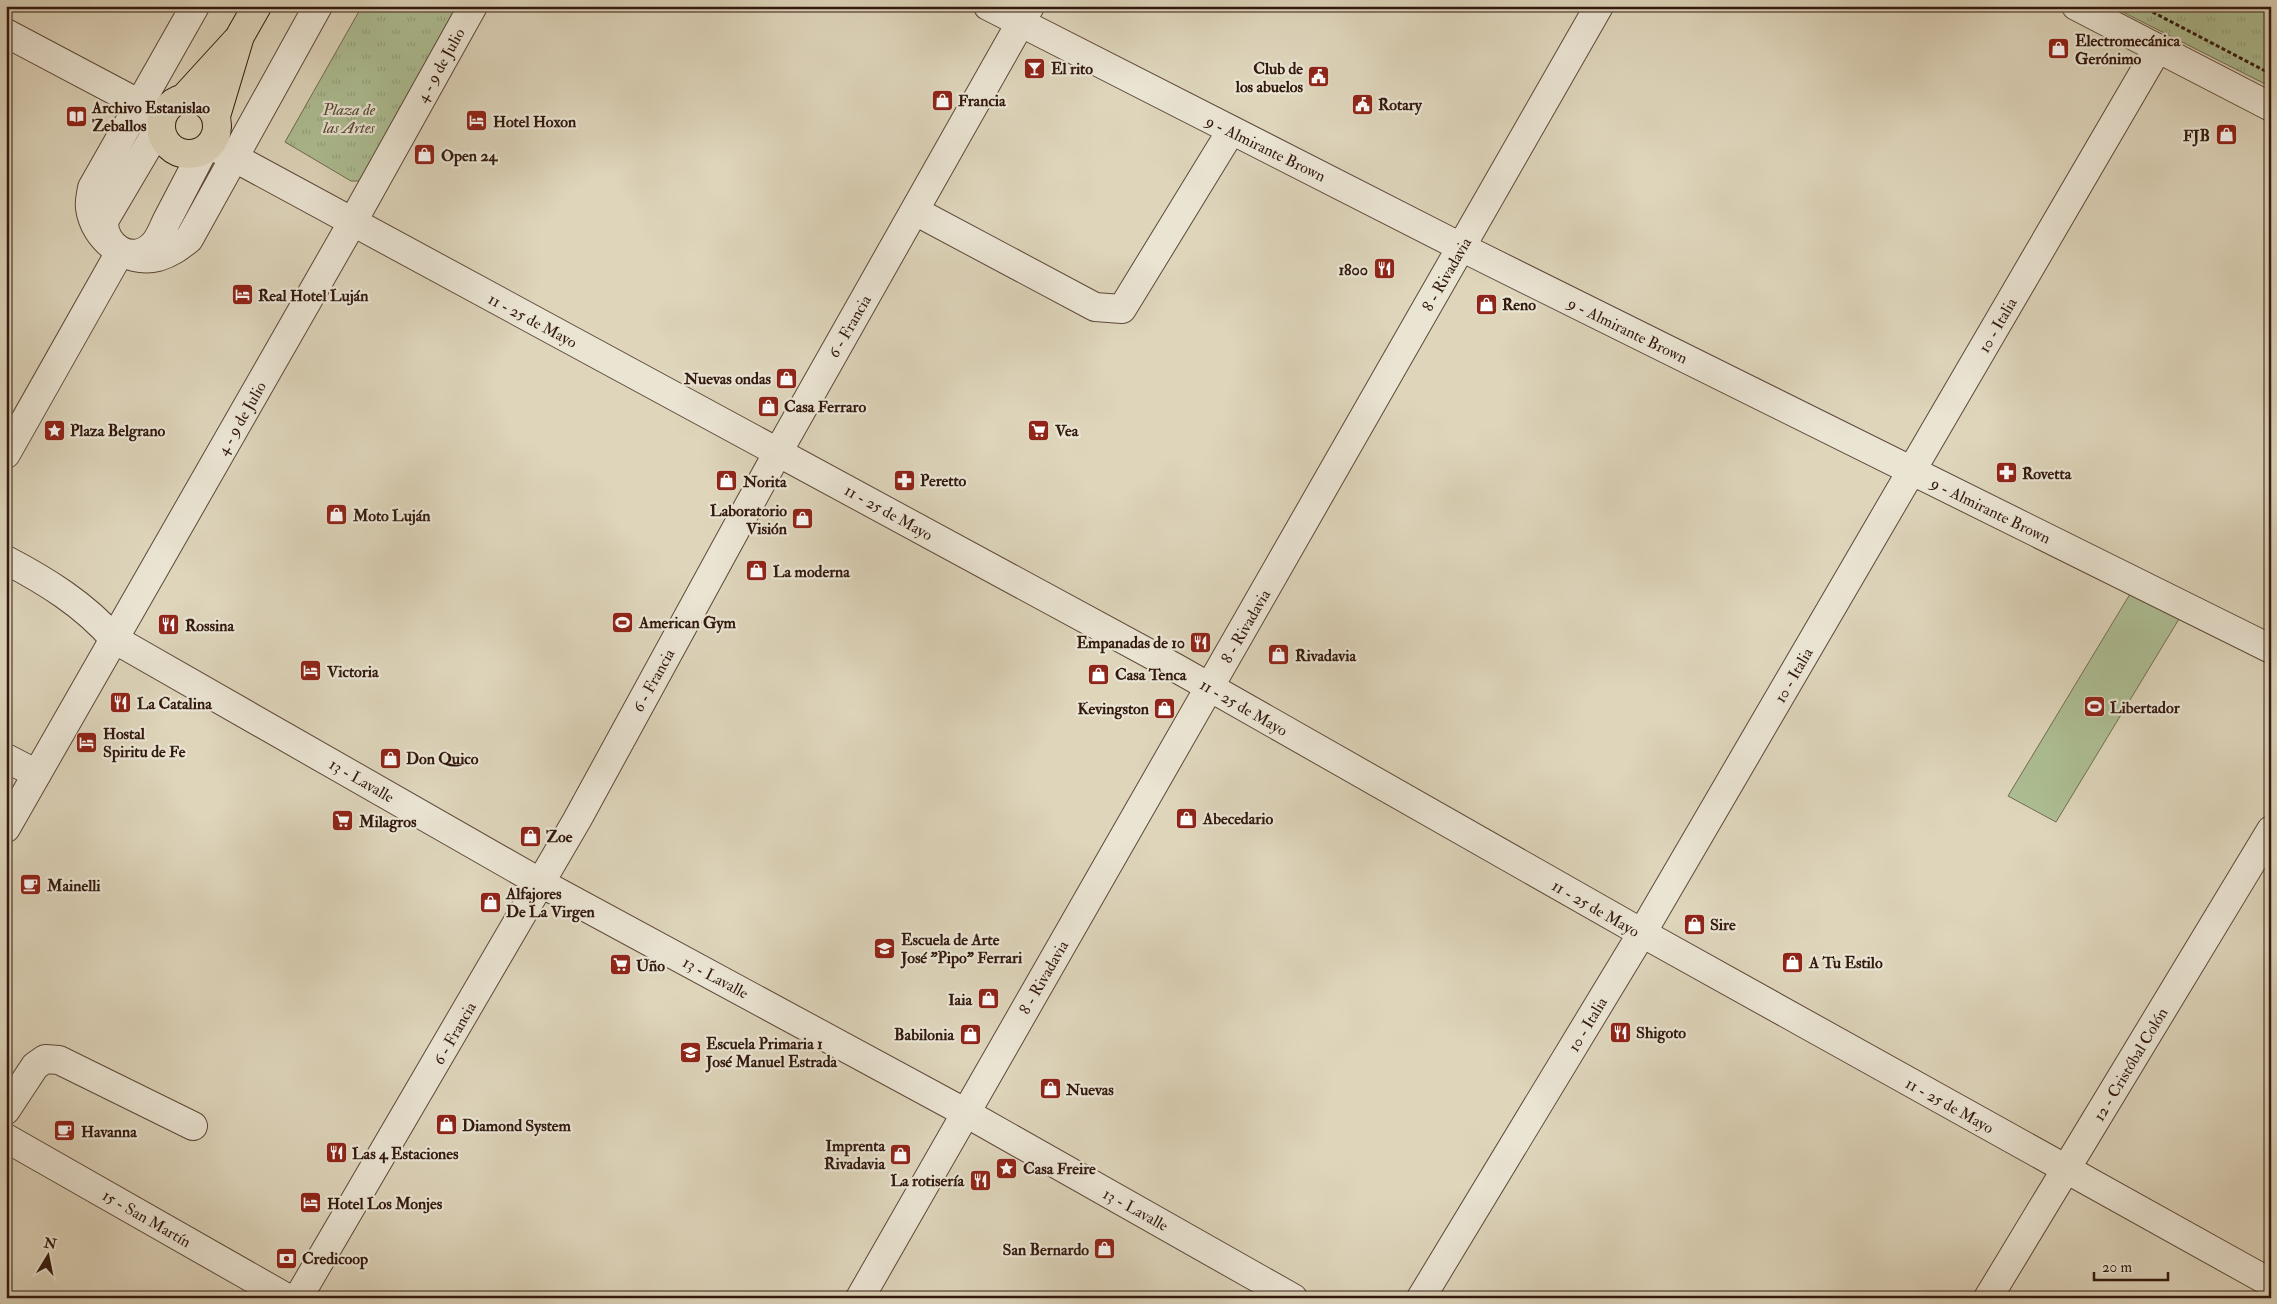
<svg xmlns="http://www.w3.org/2000/svg" width="2277" height="1304" viewBox="0 0 2277 1304" font-family="'IM FELL Double Pica',serif">
<defs>
<pattern id="park-tufts" width="24" height="20" patternUnits="userSpaceOnUse" patternTransform="scale(1.25)"><rect width="24" height="20" fill="#adbe93"/><path d="M3 7l-1-3M5 7V3M7 7l1-3M15 17l-1-3M17 17v-4M19 17l1-3" fill="none" stroke="#95a37e"/></pattern>
</defs>
<rect width="100%" height="100%" fill="#ded5bb"/>
<filter id="stains"><feTurbulence type="fractalNoise" baseFrequency=".004" numOctaves="4"/><feColorMatrix values="0 0 0 0 .2 0 0 0 0 .09 0 0 0 0 .02 0 0 0 .5 -.17"/></filter>
<radialGradient id="worn" r=".72"><stop offset=".6" stop-color="#630" stop-opacity="0"/><stop offset="1" stop-color="#630" stop-opacity=".3"/></radialGradient>
<path fill="#adbe93" stroke="#706c50" d="M 2130,594 L 2179,619 L 2056,822 L 2008,796 Z"/>
<path fill="url(#park-tufts)" stroke="#706c50" d="M 362,6 L 460,6 L 363,181 L 351,181 L 285,142 Z
M 2111,6 L 2271,6 L 2271,87 Z"/>
<g fill="none" stroke-linecap="round" stroke-linejoin="round">
<defs>
<path id="minor" d="M 195,6 L 92,188 C 91,194 89,202 90,208 C 94,239 127,265 158,257 C 171,253 179,247 189,239 L 318,6
M 988,6 L 1461,247 L 2271,649
M 2076,6 L 2271,107
M 6,33 L 157,113
M 160,126 L 104,221 C 103,246 131,265 152,246 C 159,240 163,228 167,220 C 179,197 191,174 203,151
M 211,145 L 1176,668 L 1642,933 L 2271,1283
M 915,211 L 1095,307 L 1122,309 L 1231,131
M 6,454 L 120,252
M 6,560 C 46,581 85,605 114,639 L 541,883 L 966,1113 L 1293,1298
M 6,758 L 37,774
M 6,828 L 352,223 L 473,6
M 6,1110 L 35,1066 L 45,1059 L 59,1060 L 193,1126
M 6,1138 L 287,1298
M 298,1298 L 577,820 L 778,452 L 1030,6
M 860,1298 L 1599,6
M 1421,1298 L 1642,933 L 2158,48
M 1988,1298 L 2271,830"/>
<path id="major" d="M161 126a28 28 0 1 1 56 0a28 28 0 1 1-56 0Z
M 183,99 L 236,41
M 216,116 L 240,36 L 257,6"/>
</defs>
<use href="#minor" stroke="#5d4839" stroke-width="30"/>
<use href="#major" stroke="#32190e" stroke-width="30"/>
<path stroke="#32190e" stroke-width="3" stroke-dasharray="4 2.5" stroke-linecap="butt" d="M 2141,6 L 2271,74
M 2153,13 L 2163,6"/>
<use href="#minor" stroke="#eae4d3" stroke-width="28"/>
<use href="#major" stroke="#ded5bb" stroke-width="28"/>
</g>
<defs>
<symbol id="shop-square" viewBox="-11 -11 22 22"><rect x="-9" y="-9" width="18" height="18" rx="4" fill="#8f2418" stroke="#eae4d3"/><path d="M-5-2.5h2.3a2.7 3.5 0 0 1 5.4 0H5L5.5 6h-11ZM-1.5-2.5h3a1.5 2.3 0 0 0-3 0Z" fill="#fff"/></symbol>
<symbol id="bar-square" viewBox="-11 -11 22 22"><rect x="-9" y="-9" width="18" height="18" rx="4" fill="#8f2418" stroke="#eae4d3"/><path d="M-6-5H6L.8 .8V4.5H3.5V6h-7V4.5H-.8V.8Z" fill="#fff"/></symbol>
<symbol id="civic-square" viewBox="-11 -11 22 22"><rect x="-9" y="-9" width="18" height="18" rx="4" fill="#8f2418" stroke="#eae4d3"/><path d="M-.6-6.5H3V-4.5H.6V-3L4-1V1h2V6H-6V1h2V-1L-.6-3ZM-1.2 2.5V6h2.4V2.5Z" fill="#fff"/></symbol>
<symbol id="library-square" viewBox="-11 -11 22 22"><rect x="-9" y="-9" width="18" height="18" rx="4" fill="#8f2418" stroke="#eae4d3"/><path d="M-6-4Q-3-5.5-.7-3.5V5Q-3 3-6 4ZM6-4Q3-5.5 .7-3.5V5Q3 3 6 4Z" fill="#fff"/></symbol>
<symbol id="hotel-square" viewBox="-11 -11 22 22"><rect x="-9" y="-9" width="18" height="18" rx="4" fill="#8f2418" stroke="#eae4d3"/><path d="M-6-4.5h1.5V1H6V5H4.5V3h-9V5H-6ZM-4 0a1.8 1.8 0 1 1 3.6 0ZM.5 0V-2.5h3Q6-2.5 6 0Z" fill="#fff"/></symbol>
<symbol id="restaurant-square" viewBox="-11 -11 22 22"><rect x="-9" y="-9" width="18" height="18" rx="4" fill="#8f2418" stroke="#eae4d3"/><path d="M-5-6h1v4h1v-4h1v4h1v-4h1v5L-1.5 .5V6h-2V.5L-5-1ZM5-6V6H3V1.5H1.5Q1.5-4 5-6Z" fill="#fff"/></symbol>
<symbol id="sight-square" viewBox="-11 -11 22 22"><rect x="-9" y="-9" width="18" height="18" rx="4" fill="#8f2418" stroke="#eae4d3"/><path d="M0-6L1.8-2.2L6-1.7L2.9 1.2L3.7 5.4L0 3.3L-3.7 5.4L-2.9 1.2L-6-1.7L-1.8-2.2Z" fill="#fff"/></symbol>
<symbol id="supermarket-square" viewBox="-11 -11 22 22"><rect x="-9" y="-9" width="18" height="18" rx="4" fill="#8f2418" stroke="#eae4d3"/><path d="M-6-5.5h2.5l.6 2H6L4.5 2H-2.5L-4.4-4H-6ZM-1.5 3.2a1.3 1.3 0 1 0 .1 0ZM3 3.2a1.3 1.3 0 1 0 .1 0Z" fill="#fff"/></symbol>
<symbol id="pharmacy-square" viewBox="-11 -11 22 22"><rect x="-9" y="-9" width="18" height="18" rx="4" fill="#8f2418" stroke="#eae4d3"/><path d="M-2-6h4v4h4v4h-4v4h-4v-4h-4v-4h4Z" fill="#fff"/></symbol>
<symbol id="stadium-square" viewBox="-11 -11 22 22"><rect x="-9" y="-9" width="18" height="18" rx="4" fill="#8f2418" stroke="#eae4d3"/><path d="M0-5a6.5 5 0 1 0 0 10a6.5 5 0 1 0 0-10ZM-3.5-1.8h7v3.6h-7Z" fill="#fff"/></symbol>
<symbol id="cafe-square" viewBox="-11 -11 22 22"><rect x="-9" y="-9" width="18" height="18" rx="4" fill="#8f2418" stroke="#eae4d3"/><path d="M-5.5-4.5H6V0H3Q3 3.5 0 3.5H-2.5Q-5.5 3.5-5.5 0ZM3-3.2v2h1.7v-2ZM-6 4.5H4V6H-6Z" fill="#fff"/></symbol>
<symbol id="university-square" viewBox="-11 -11 22 22"><rect x="-9" y="-9" width="18" height="18" rx="4" fill="#8f2418" stroke="#eae4d3"/><path d="M0-5L7-2L0 1L-7-2ZM-4 1L0 2.5L4 1V4Q0 6-4 4Z" fill="#fff"/></symbol>
<symbol id="school-square" viewBox="-11 -11 22 22"><rect x="-9" y="-9" width="18" height="18" rx="4" fill="#8f2418" stroke="#eae4d3"/><path d="M0-5L7-2L0 1L-7-2ZM-4 1L0 2.5L4 1V4Q0 6-4 4Z" fill="#fff"/></symbol>
<symbol id="bank-square" viewBox="-11 -11 22 22"><rect x="-9" y="-9" width="18" height="18" rx="4" fill="#8f2418" stroke="#eae4d3"/><path d="M-6-4H6V4H-6ZM0-2.3a2.3 2.3 0 1 0 0 4.6a2.3 2.3 0 1 0 0-4.6Z" fill="#fff"/></symbol>
</defs>
<g fill-rule="evenodd">
<use href="#shop-square" x="2046" y="36" width="25" height="25"/>
<use href="#bar-square" x="1022" y="56" width="25" height="25"/>
<use href="#civic-square" x="1306" y="64" width="25" height="25"/>
<use href="#shop-square" x="930" y="88" width="25" height="25"/>
<use href="#civic-square" x="1350" y="92" width="25" height="25"/>
<use href="#library-square" x="64" y="104" width="25" height="25"/>
<use href="#hotel-square" x="464" y="108" width="25" height="25"/>
<use href="#shop-square" x="2214" y="122" width="25" height="25"/>
<use href="#shop-square" x="412" y="142" width="25" height="25"/>
<use href="#restaurant-square" x="1372" y="256" width="25" height="25"/>
<use href="#hotel-square" x="230" y="282" width="25" height="25"/>
<use href="#shop-square" x="1474" y="292" width="25" height="25"/>
<use href="#shop-square" x="774" y="366" width="25" height="25"/>
<use href="#shop-square" x="756" y="394" width="25" height="25"/>
<use href="#sight-square" x="42" y="418" width="25" height="25"/>
<use href="#supermarket-square" x="1026" y="418" width="25" height="25"/>
<use href="#pharmacy-square" x="1994" y="460" width="25" height="25"/>
<use href="#pharmacy-square" x="892" y="468" width="25" height="25"/>
<use href="#shop-square" x="714" y="468" width="25" height="25"/>
<use href="#shop-square" x="324" y="502" width="25" height="25"/>
<use href="#shop-square" x="790" y="506" width="25" height="25"/>
<use href="#shop-square" x="744" y="558" width="25" height="25"/>
<use href="#stadium-square" x="610" y="610" width="25" height="25"/>
<use href="#restaurant-square" x="156" y="612" width="25" height="25"/>
<use href="#restaurant-square" x="1188" y="630" width="25" height="25"/>
<use href="#shop-square" x="1266" y="642" width="25" height="25"/>
<use href="#hotel-square" x="298" y="658" width="25" height="25"/>
<use href="#shop-square" x="1086" y="662" width="25" height="25"/>
<use href="#restaurant-square" x="108" y="690" width="25" height="25"/>
<use href="#stadium-square" x="2082" y="694" width="25" height="25"/>
<use href="#shop-square" x="1152" y="696" width="25" height="25"/>
<use href="#hotel-square" x="74" y="730" width="25" height="25"/>
<use href="#shop-square" x="378" y="746" width="25" height="25"/>
<use href="#shop-square" x="1174" y="806" width="25" height="25"/>
<use href="#supermarket-square" x="330" y="808" width="25" height="25"/>
<use href="#shop-square" x="518" y="824" width="25" height="25"/>
<use href="#cafe-square" x="18" y="872" width="25" height="25"/>
<use href="#shop-square" x="478" y="890" width="25" height="25"/>
<use href="#shop-square" x="1682" y="912" width="25" height="25"/>
<use href="#university-square" x="872" y="936" width="25" height="25"/>
<use href="#shop-square" x="1780" y="950" width="25" height="25"/>
<use href="#supermarket-square" x="608" y="952" width="25" height="25"/>
<use href="#shop-square" x="976" y="986" width="25" height="25"/>
<use href="#restaurant-square" x="1608" y="1020" width="25" height="25"/>
<use href="#shop-square" x="958" y="1022" width="25" height="25"/>
<use href="#school-square" x="678" y="1040" width="25" height="25"/>
<use href="#shop-square" x="1038" y="1076" width="25" height="25"/>
<use href="#shop-square" x="434" y="1112" width="25" height="25"/>
<use href="#cafe-square" x="52" y="1118" width="25" height="25"/>
<use href="#restaurant-square" x="324" y="1140" width="25" height="25"/>
<use href="#shop-square" x="888" y="1142" width="25" height="25"/>
<use href="#sight-square" x="994" y="1156" width="25" height="25"/>
<use href="#restaurant-square" x="968" y="1168" width="25" height="25"/>
<use href="#hotel-square" x="298" y="1190" width="25" height="25"/>
<use href="#shop-square" x="1092" y="1236" width="25" height="25"/>
<use href="#bank-square" x="274" y="1246" width="25" height="25"/>
</g>
<g text-anchor="middle" stroke-width="4.5" stroke-linejoin="round" paint-order="stroke">
<g font-size="16" font-weight="bold" fill="#32190e" stroke="#eae4d3" text-anchor="start">
<text x="2075" y="46">Electromecánica<tspan x="2075" dy="18">Gerónimo</tspan></text>
<text x="1051" y="74">El rito</text>
<text x="1303" y="74" text-anchor="end">Club de<tspan x="1303" dy="18">los abuelos</tspan></text>
<text x="958" y="106">Francia</text>
<text x="1378" y="110">Rotary</text>
<text x="92" y="113">Archivo Estanislao<tspan x="92" dy="18">Zeballos</tspan></text>
<text x="493" y="127">Hotel Hoxon</text>
<text x="2210" y="141" text-anchor="end">FJB</text>
<text x="441" y="161">Open 24</text>
<text x="1368" y="275" text-anchor="end">1800</text>
<text x="258" y="301">Real Hotel Luján</text>
<text x="1502" y="310">Reno</text>
<text x="771" y="384" text-anchor="end">Nuevas ondas</text>
<text x="784" y="412">Casa Ferraro</text>
<text x="70" y="436">Plaza Belgrano</text>
<text x="1055" y="436">Vea</text>
<text x="2022" y="479">Rovetta</text>
<text x="920" y="486">Peretto</text>
<text x="743" y="487">Norita</text>
<text x="787" y="516" text-anchor="end">Laboratorio<tspan x="787" dy="18">Visión</tspan></text>
<text x="353" y="521">Moto Luján</text>
<text x="773" y="577">La moderna</text>
<text x="639" y="628">American Gym</text>
<text x="185" y="631">Rossina</text>
<text x="1185" y="648" text-anchor="end">Empanadas de 10</text>
<text x="1295" y="661">Rivadavia</text>
<text x="327" y="677">Victoria</text>
<text x="1115" y="680">Casa Tenca</text>
<text x="137" y="709">La Catalina</text>
<text x="2110" y="713">Libertador</text>
<text x="1149" y="714" text-anchor="end">Kevingston</text>
<text x="103" y="739">Hostal<tspan x="103" dy="18">Spiritu de Fe</tspan></text>
<text x="406" y="764">Don Quico</text>
<text x="1203" y="824">Abecedario</text>
<text x="359" y="827">Milagros</text>
<text x="546" y="842">Zoe</text>
<text x="47" y="891">Mainelli</text>
<text x="506" y="899">Alfajores<tspan x="506" dy="18">De La Virgen</tspan></text>
<text x="1710" y="930">Sire</text>
<text x="901" y="945">Escuela de Arte<tspan x="901" dy="18">José "Pipo" Ferrari</tspan></text>
<text x="1809" y="968">A Tu Estilo</text>
<text x="636" y="971">Uño</text>
<text x="972" y="1005" text-anchor="end">Iaia</text>
<text x="1636" y="1038">Shigoto</text>
<text x="954" y="1040" text-anchor="end">Babilonia</text>
<text x="706" y="1049">Escuela Primaria 1<tspan x="706" dy="18">José Manuel Estrada</tspan></text>
<text x="1066" y="1095">Nuevas</text>
<text x="462" y="1131">Diamond System</text>
<text x="81" y="1137">Havanna</text>
<text x="885" y="1151" text-anchor="end">Imprenta<tspan x="885" dy="18">Rivadavia</tspan></text>
<text x="352" y="1159">Las 4 Estaciones</text>
<text x="1023" y="1174">Casa Freire</text>
<text x="964" y="1186" text-anchor="end">La rotisería</text>
<text x="327" y="1209">Hotel Los Monjes</text>
<text x="1089" y="1255" text-anchor="end">San Bernardo</text>
<text x="302" y="1264">Credicoop</text>
</g>
<g font-size="16" fill="#32190e" stroke="#eae4d3">
<text transform="translate(440 65) rotate(-61)" y="6">4 - 9 de Julio</text>
<text transform="translate(1266 148) rotate(26)" y="6">9 - Almirante Brown</text>
<text transform="translate(1446 274) rotate(-60)" y="6">8 - Rivadavia</text>
<text transform="translate(533 320) rotate(28)" y="6">11 - 25 de Mayo</text>
<text transform="translate(1997 325) rotate(-60)" y="6">10 - Italia</text>
<text transform="translate(849 326) rotate(-60)" y="6">6 - Francia</text>
<text transform="translate(1628 330) rotate(26)" y="6">9 - Almirante Brown</text>
<text transform="translate(241 418) rotate(-60)" y="6">4 - 9 de Julio</text>
<text transform="translate(1991 510) rotate(26)" y="6">9 - Almirante Brown</text>
<text transform="translate(889 512) rotate(29)" y="6">11 - 25 de Mayo</text>
<text transform="translate(1245 626) rotate(-60)" y="6">8 - Rivadavia</text>
<text transform="translate(1793 675) rotate(-60)" y="6">10 - Italia</text>
<text transform="translate(653 680) rotate(-61)" y="6">6 - Francia</text>
<text transform="translate(1244 707) rotate(30)" y="6">11 - 25 de Mayo</text>
<text transform="translate(362 780) rotate(30)" y="6">13 - Lavalle</text>
<text transform="translate(1596 908) rotate(30)" y="6">11 - 25 de Mayo</text>
<text transform="translate(716 977) rotate(28)" y="6">13 - Lavalle</text>
<text transform="translate(1043 977) rotate(-60)" y="6">8 - Rivadavia</text>
<text transform="translate(1587 1024) rotate(-59)" y="6">10 - Italia</text>
<text transform="translate(454 1033) rotate(-60)" y="6">6 - Francia</text>
<text transform="translate(2130 1064) rotate(-59)" y="6">12 - Cristóbal Colón</text>
<text transform="translate(1950 1105) rotate(29)" y="6">11 - 25 de Mayo</text>
<text transform="translate(1136 1209) rotate(29)" y="6">13 - Lavalle</text>
<text transform="translate(147 1218) rotate(30)" y="6">15 - San Martín</text>
</g>
<g font-size="16" font-style="italic" fill="#574b36" stroke="#eae4d3">
<text x="349" y="115">Plaza de<tspan x="349" dy="18">las Artes</tspan></text>
</g>
</g>
<rect width="2277" height="1304" fill="none" stroke="#ded5bb" stroke-width="25"/>
<rect x="8" y="8" width="2262" height="1289" fill="none" stroke="#32190e" stroke-width="2.5"/>
<rect x="12" y="12" width="2252" height="1279" fill="none" stroke="#32190e"/>
<g transform="translate(48 1256) rotate(10)" stroke="#eae4d3" stroke-width="4" paint-order="stroke">
<path d="M0-4L9 19L0 12L-9 19Z" fill="#32190e"/>
<text y="-8" font-size="14" font-weight="bold" text-anchor="middle" fill="#32190e">N</text>
</g>
<path d="M2094 1272v8h74v-8" fill="none" stroke="#32190e" stroke-width="2.5"/>
<text x="2102" y="1272" font-size="15" fill="#32190e" stroke="#eae4d3" stroke-width="4" paint-order="stroke">20 m</text>
<rect width="100%" height="100%" filter="url(#stains)"/>
<rect width="100%" height="100%" fill="url(#worn)"/>
</svg>
